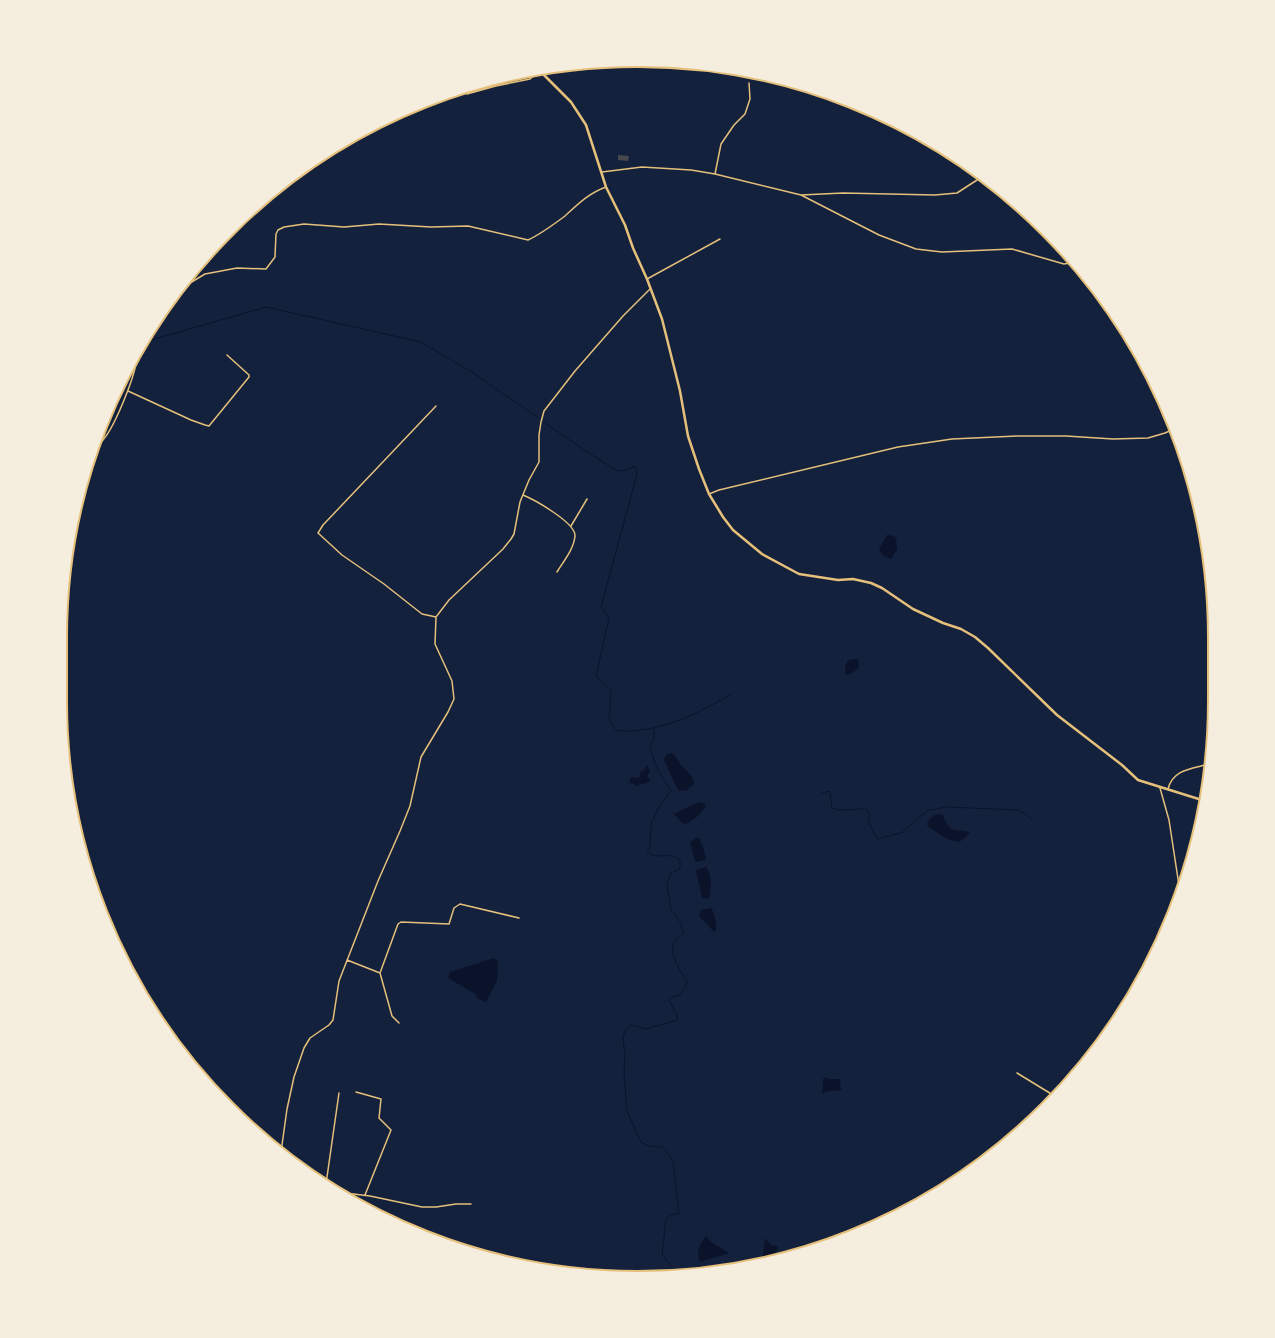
<svg xmlns="http://www.w3.org/2000/svg" width="1275" height="1338" viewBox="0 0 1275 1338" font-family="'Roboto Serif',serif">
<rect width="100%" height="100%" fill="#14213d"/>
<path fill="#0b132b" d="M 887,535 L 894,536 L 896,538 L 897,549 L 891,559 L 883,556 L 879,549 Z
M 855,659 L 858,659 L 859,667 L 853,673 L 846,675 C 844,669 845,665 848,660 Z
M 671,753 L 674,754 L 680,764 L 693,778 L 694,784 L 686,791 L 678,790 L 664,760 L 666,755 Z
M 647,765 L 650,772 L 648,774 L 648,778 L 650,779 L 650,781 L 644,784 L 640,784 L 638,786 L 635,786 L 635,784 L 629,783 L 631,777 L 638,778 L 640,776 L 640,772 L 643,771 Z
M 699,802 L 704,803 L 706,807 C 700,814 694,821 685,824 L 681,822 L 674,814 Z
M 938,814 L 943,815 L 945,821 L 951,829 L 970,832 L 965,838 L 959,842 C 946,840 937,833 927,825 C 928,819 933,815 938,814 Z
M 696,838 L 699,838 C 703,845 705,852 706,860 L 695,862 L 690,842 Z
M 706,867 C 712,873 711,889 710,897 L 706,899 L 702,898 L 696,870 Z
M 711,908 C 715,914 717,923 716,931 L 714,932 L 699,916 L 701,910 Z
M 494,958 L 498,961 L 497,981 L 486,1002 L 476,998 L 477,995 L 448,978 L 450,972 Z
M 825,1077 L 828,1079 L 841,1079 L 840,1087 L 843,1090 L 828,1091 L 822,1094 L 823,1079 Z
M 706,1236 C 711,1244 721,1247 729,1253 C 720,1257 709,1258 700,1262 C 696,1251 699,1245 706,1236 Z
M 765,1238 L 771,1245 L 779,1247 L 772,1259 L 762,1262 Z"/>
<g fill="none" stroke-linecap="round" stroke-linejoin="round">
<path stroke="#0b132b" stroke-width="1" d="M 147,339 L 151,340 L 266,307 L 421,342 L 470,371 L 539,418
M 544,422 L 584,450 L 616,470 C 624,472 628,470 635,466 L 637,474 L 601,607 L 609,618 L 596,676 L 611,690 L 609,719 L 616,730 C 625,732 631,731 640,730 C 675,726 701,711 732,694
M 654,729 L 654,740 L 650,744 C 652,762 661,776 671,791 L 659,807 L 651,824 L 650,848 L 647,851 C 654,860 666,853 675,857 C 677,858 678,859 680,860 L 680,869 L 671,873 L 667,884 L 671,910 L 681,923 L 681,926 L 684,934 C 681,936 676,939 674,943 C 668,952 681,973 687,981 L 685,988 L 680,995 L 672,997 L 669,1000 L 677,1015 L 677,1020 L 646,1029 L 631,1025 L 625,1030 L 623,1039 L 625,1054 L 624,1073 L 627,1111 L 641,1142 L 648,1146 L 662,1147 L 666,1150 L 673,1161 L 679,1213 L 670,1215 L 666,1219 L 662,1255 L 671,1265
M 822,793 L 830,791 L 832,808 C 837,811 858,810 863,808 L 868,811 L 870,816 L 868,821 L 877,839 L 901,833 L 927,811 L 945,807 L 1019,810 L 1033,820"/>
</g>
<path fill="#48494c" d="M 618,155 L 629,156 L 628,161 L 618,160 Z"/>
<g fill="none" stroke-linecap="round" stroke-linejoin="round">
<path stroke="#e5c07b" stroke-width="1.5" d="M 467,94 L 496,86 L 530,79 L 539,71
M 602,172 L 642,167 L 691,170 L 715,174 L 801,195 L 843,193 L 935,195 L 957,193 L 977,180 L 981,174
M 715,174 L 721,144 L 734,125 L 745,114 L 750,99 L 749,83
M 801,195 L 879,235 L 916,249 L 942,252 L 1012,249 L 1064,264 L 1076,262
M 189,276 L 193,280
M 647,279 L 720,239
M 166,307 L 190,283 L 205,274 L 237,268 L 266,269 L 275,257 L 276,234 L 278,230 L 284,227 L 304,224 L 344,227 L 379,224 L 431,227 L 468,226 L 528,240 C 541,234 553,225 565,216 C 578,204 589,193 606,187
M 128,391 L 191,420 L 205,425 L 209,426 L 249,377 L 249,375 L 227,355
M 95,446 C 98,444 101,443 103,440 C 115,426 138,371 137,353
M 709,494 L 719,490 L 898,447 L 952,439 L 1017,436 L 1066,436 L 1113,439 L 1148,438 L 1165,433 L 1174,429
M 523,495 C 535,500 576,523 575,536 C 574,549 563,562 557,572
M 571,526 L 587,499
M 436,617 L 422,614 L 384,584 L 342,555 L 318,533 L 323,525 L 436,406
M 1160,788 L 1169,820 L 1180,892
M 1168,789 C 1173,769 1192,769 1209,764
M 347,960 L 380,973 L 398,924 L 401,922 L 449,924 L 454,908 L 460,904 L 519,918
M 380,973 L 392,1016 L 399,1023
M 1017,1073 L 1053,1095
M 356,1092 L 381,1099 L 379,1118 L 391,1130 L 365,1195
M 281,1152 L 287,1109 L 294,1077 L 304,1048 L 310,1038 L 329,1025 L 333,1020 L 339,981 L 378,881 L 400,831 L 410,806 L 421,757 L 448,712 L 454,699 L 452,681 L 435,644 L 436,617 L 449,600 L 503,549 L 511,539 L 514,534 L 520,502 L 529,480 L 539,462 L 539,435 L 541,422 L 544,411 L 575,371 L 623,316 L 650,289
M 326,1184 L 339,1093
M 337,1192 L 370,1196 L 422,1207 L 436,1207 L 456,1204 L 471,1204"/>
<path stroke="#e5c07b" stroke-width="2.5" d="M 539,70 L 571,102 L 586,125 L 606,187 L 625,225 L 633,248 L 647,279 L 662,319 L 680,391 L 688,436 L 699,469 L 709,494 L 723,517 L 733,530 L 762,554 L 799,574 L 838,580 L 853,579 L 871,583 L 882,588 L 913,609 L 943,623 L 961,629 L 975,637 L 988,648 L 1057,715 L 1122,765 L 1138,780 L 1205,801"/>
</g>
<path d="M0 0H1275V1338H0ZM637 67H638A570 570 0 0 1 1208 637V701A570 570 0 0 1 638 1271H637A570 570 0 0 1 67 701V637A570 570 0 0 1 637 67Z" fill="#f5edde" fill-rule="evenodd"/>
<path fill="none" stroke="#e5c07b" stroke-width="2" d="M637 67H638A570 570 0 0 1 1208 637V701A570 570 0 0 1 638 1271H637A570 570 0 0 1 67 701V637A570 570 0 0 1 637 67Z"/>
</svg>
